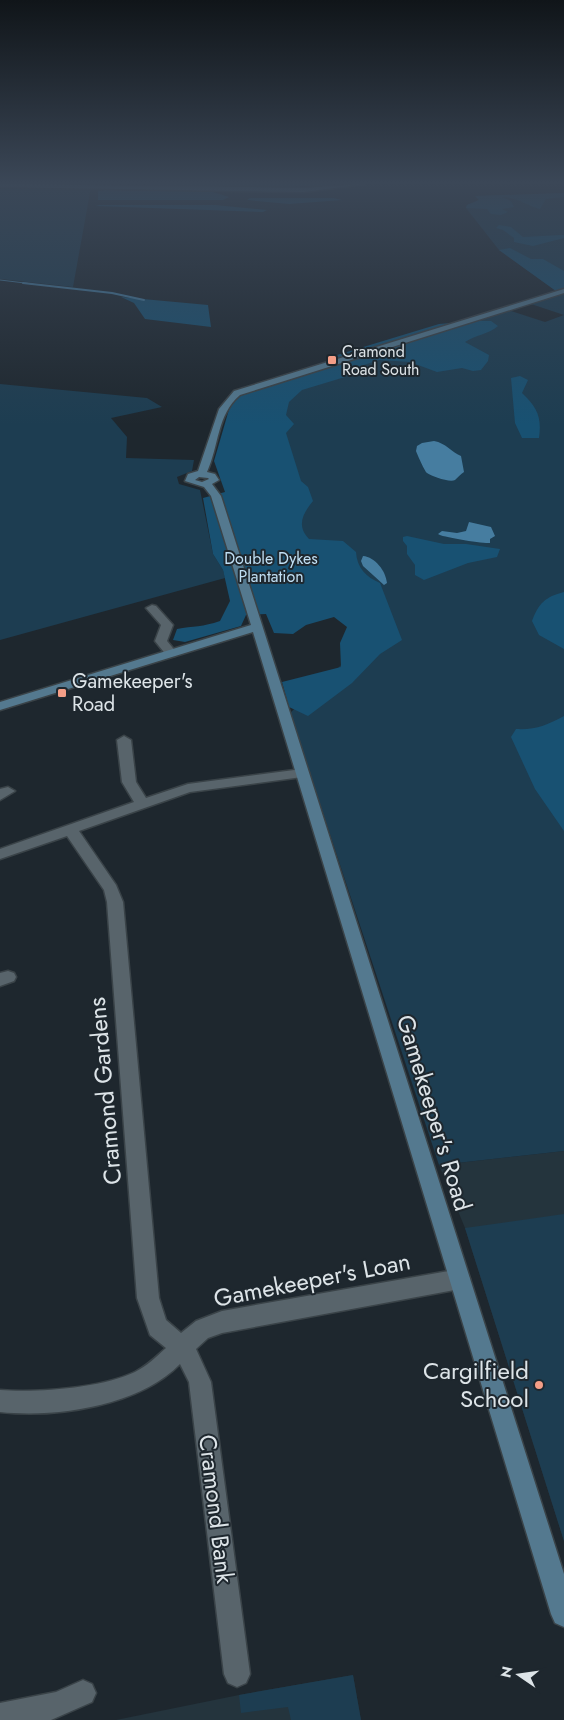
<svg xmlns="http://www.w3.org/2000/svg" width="564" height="1720" viewBox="0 0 564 1720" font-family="Jost,sans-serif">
<rect width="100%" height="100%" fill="#1e272e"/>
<path fill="#24343d" d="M 564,1151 L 564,1541 L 465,1228 L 439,1165 Z
M 353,1675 L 361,1720 L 116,1720 L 239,1695 Z"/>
<path fill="#1d3d51" d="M 0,186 L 91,187 L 73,287 L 0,279 Z
M 564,193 L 564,288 L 556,291 L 499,250 L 466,208 L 467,205 L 479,200 L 475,196 Z
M 564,293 L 564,315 L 528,303 Z
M 508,310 L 545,322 L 564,315 L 564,1151 L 439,1165 L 290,713 L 370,638 L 293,546 L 239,394 Z
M 0,384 L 147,398 L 162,407 L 111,418 L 127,437 L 126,458 L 194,460 L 192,471 L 177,477 L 179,484 L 200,490 L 213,554 L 223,570 L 225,578 L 0,640 Z
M 564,1214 L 564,1541 L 465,1228 Z
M 353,1675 L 361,1720 L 291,1720 L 288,1707 L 241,1713 L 239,1695 Z"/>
<path fill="#185172" d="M 80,184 L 348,184 L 290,187 Z
M 106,190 L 213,192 L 229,197 L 223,200 L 98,200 L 98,191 Z
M 564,193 L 564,197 L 546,199 L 540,209 C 524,205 520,198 502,197 L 511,201 L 514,207 L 502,209 L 508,212 L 501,215 L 491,214 L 487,209 L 466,208 L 467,205 L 479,200 L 475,196 Z
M 250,198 L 333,198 L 342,200 L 289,204 L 247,200 Z
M 99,205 L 215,205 L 267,210 L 263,212 L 96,206 Z
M 499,225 L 511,227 L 523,237 L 561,235 L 564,235 L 564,238 L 533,246 L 514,242 L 514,238 L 503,230 L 496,228 Z
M 510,248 L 531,259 L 543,259 L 564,271 L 564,288 L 556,291 L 499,250 Z
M 121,297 L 208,305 L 211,327 L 145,319 L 134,303 Z
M 474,321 L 491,321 L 498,326 C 489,334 475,335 465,342 L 489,355 L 488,361 L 481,370 L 473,371 L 462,368 L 437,372 L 410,362 L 379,360 L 364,365 L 345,377 L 302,390 L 289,402 L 286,415 L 294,424 L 286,433 L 301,481 L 308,487 L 313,501 C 303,513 296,526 309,539 L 343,541 L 356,552 C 357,568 366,577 380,583 L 402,640 L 380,654 L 352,683 L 308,716 L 289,707 L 282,682 L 341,667 L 340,643 L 347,627 L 334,617 L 306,625 L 293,634 L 274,633 L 266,614 L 246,615 L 241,626 L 185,642 L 173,640 L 177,629 C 193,626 203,627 220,621 L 230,601 L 223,570 L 213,554 L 203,498 L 225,492 L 214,461 L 230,406 L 240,394 L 336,362 L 334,358 L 337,355 L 439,324 Z
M 520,376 L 528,380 L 522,393 C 537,407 542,417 539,438 L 522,438 L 515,423 L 511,378 Z
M 407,536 L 444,544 L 466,544 L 500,549 L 497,557 L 468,563 L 424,580 L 415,575 L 415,565 L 407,554 L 407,546 L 403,541 L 403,537 Z
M 564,592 L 564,649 L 539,635 L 532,621 C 539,603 545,597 564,592 Z
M 564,716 L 564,831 L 535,789 L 511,737 L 516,729 C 536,730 547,725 564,716 Z"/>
<path fill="#467da0" d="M 434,441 C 446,443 451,452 461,456 L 464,472 C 461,474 457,478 455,480 C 450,483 431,476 427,473 C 425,472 417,454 416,451 L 417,446 L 422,443 Z
M 469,522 L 491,527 L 495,536 L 490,539 L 490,543 C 484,544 441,537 438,534 L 442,531 L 457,533 L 466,531 Z
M 363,556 C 375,557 386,571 387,583 L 384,585 L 363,566 L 361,561 Z"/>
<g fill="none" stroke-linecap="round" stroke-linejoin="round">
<path stroke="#467da0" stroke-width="1" d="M 0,280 L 33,284"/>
<path stroke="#467da0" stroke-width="2" d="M 23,283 L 112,293 L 144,300"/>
<defs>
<path id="street" d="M 152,605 L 156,606 L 173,625 L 167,641 L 177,653 L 175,656 L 167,656 L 155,641 L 161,625 L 146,608 Z
M 124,736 L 131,740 L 136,782 L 146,798 L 188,784 L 302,769 L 309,773 L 302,777 L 190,792 L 79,831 L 116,885 L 123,902 L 159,1298 L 166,1320 L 181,1333 L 196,1321 L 222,1311 L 460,1269 L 467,1272 L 470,1279 L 467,1286 L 460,1289 L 222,1333 L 208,1338 L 196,1349 L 211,1382 L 250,1674 L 246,1683 L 237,1687 L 228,1683 L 224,1674 L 189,1382 L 180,1364 C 139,1406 57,1418 0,1412 L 0,1390 C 36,1393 102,1388 135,1372 C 147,1366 156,1357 166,1348 L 150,1335 L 137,1298 L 107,902 L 104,890 L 67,836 L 0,859 L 0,849 L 134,802 L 122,782 L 117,740 Z
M 8,787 L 15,791 L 0,800 L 0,789 Z
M 8,971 L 14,973 L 16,977 L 14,981 L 0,986 L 0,973 Z
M 83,1680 L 92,1684 L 96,1693 L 92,1702 L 51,1720 L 0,1720 L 0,1703 L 56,1692 Z"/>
<path id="secondary" d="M 0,184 L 304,188 L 364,184 L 304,192 L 0,187 Z
M 564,289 L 564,293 L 240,395 C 217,414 219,446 207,472 L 215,474 L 219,480 L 212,484 L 221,496 L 564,1574 L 564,1627 L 555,1623 L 551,1614 L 253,632 L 0,710 L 0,702 L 251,625 L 211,496 L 204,487 L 185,481 L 188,474 L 198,471 L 219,409 L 234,391 ZM 199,477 L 208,478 L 209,479 L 202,482 L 195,480 Z"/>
</defs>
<use href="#street" stroke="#3a4348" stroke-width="3"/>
<use href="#secondary" stroke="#3a4348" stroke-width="3"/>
<use href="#street" fill="#58646b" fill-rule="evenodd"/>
<use href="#secondary" fill="#54798f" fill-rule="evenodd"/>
</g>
<linearGradient id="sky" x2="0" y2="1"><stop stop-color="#101519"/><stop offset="0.43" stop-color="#3b4757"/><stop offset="1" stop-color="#3b4757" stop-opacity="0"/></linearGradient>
<rect width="564" height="425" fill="url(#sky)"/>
<g fill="#f49e87" stroke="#1e272e" stroke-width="2">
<rect x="327" y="355" width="10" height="10" rx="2.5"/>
<rect x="57" y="688" width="10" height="10" rx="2.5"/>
<circle cx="539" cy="1385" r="5"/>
</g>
<g text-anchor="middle" stroke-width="4" stroke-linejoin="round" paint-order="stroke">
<g font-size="16" fill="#dde4e8" stroke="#1e272e" text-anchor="start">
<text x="342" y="357">Cramond<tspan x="342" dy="18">Road South</tspan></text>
</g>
<g font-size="16" fill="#c0dff4" stroke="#1e272e">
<text x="271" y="564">Double Dykes<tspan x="271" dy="18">Plantation</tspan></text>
</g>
<g font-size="20" fill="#dde4e8" stroke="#1e272e" text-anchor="start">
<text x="72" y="688">Gamekeeper's<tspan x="72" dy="23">Road</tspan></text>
</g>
<g font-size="24" fill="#dde4e8" stroke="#1e272e">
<text transform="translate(105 1091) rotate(-95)" y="8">Cramond Gardens</text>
<text transform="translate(434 1113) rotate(73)" y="8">Gamekeeper's Road</text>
<text transform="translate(312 1280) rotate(-11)" y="8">Gamekeeper's Loan</text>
<text transform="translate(216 1509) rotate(83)" y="8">Cramond Bank</text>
</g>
<g font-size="24" fill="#dde4e8" stroke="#1e272e" text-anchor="end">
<text x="529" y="1379">Cargilfield<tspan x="529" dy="28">School</tspan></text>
</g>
</g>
<g transform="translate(519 1675) rotate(283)" stroke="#1e272e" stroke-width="4" paint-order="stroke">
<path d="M0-4L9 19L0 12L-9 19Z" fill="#dde4e8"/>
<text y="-8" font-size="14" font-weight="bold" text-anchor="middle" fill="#dde4e8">N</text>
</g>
</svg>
